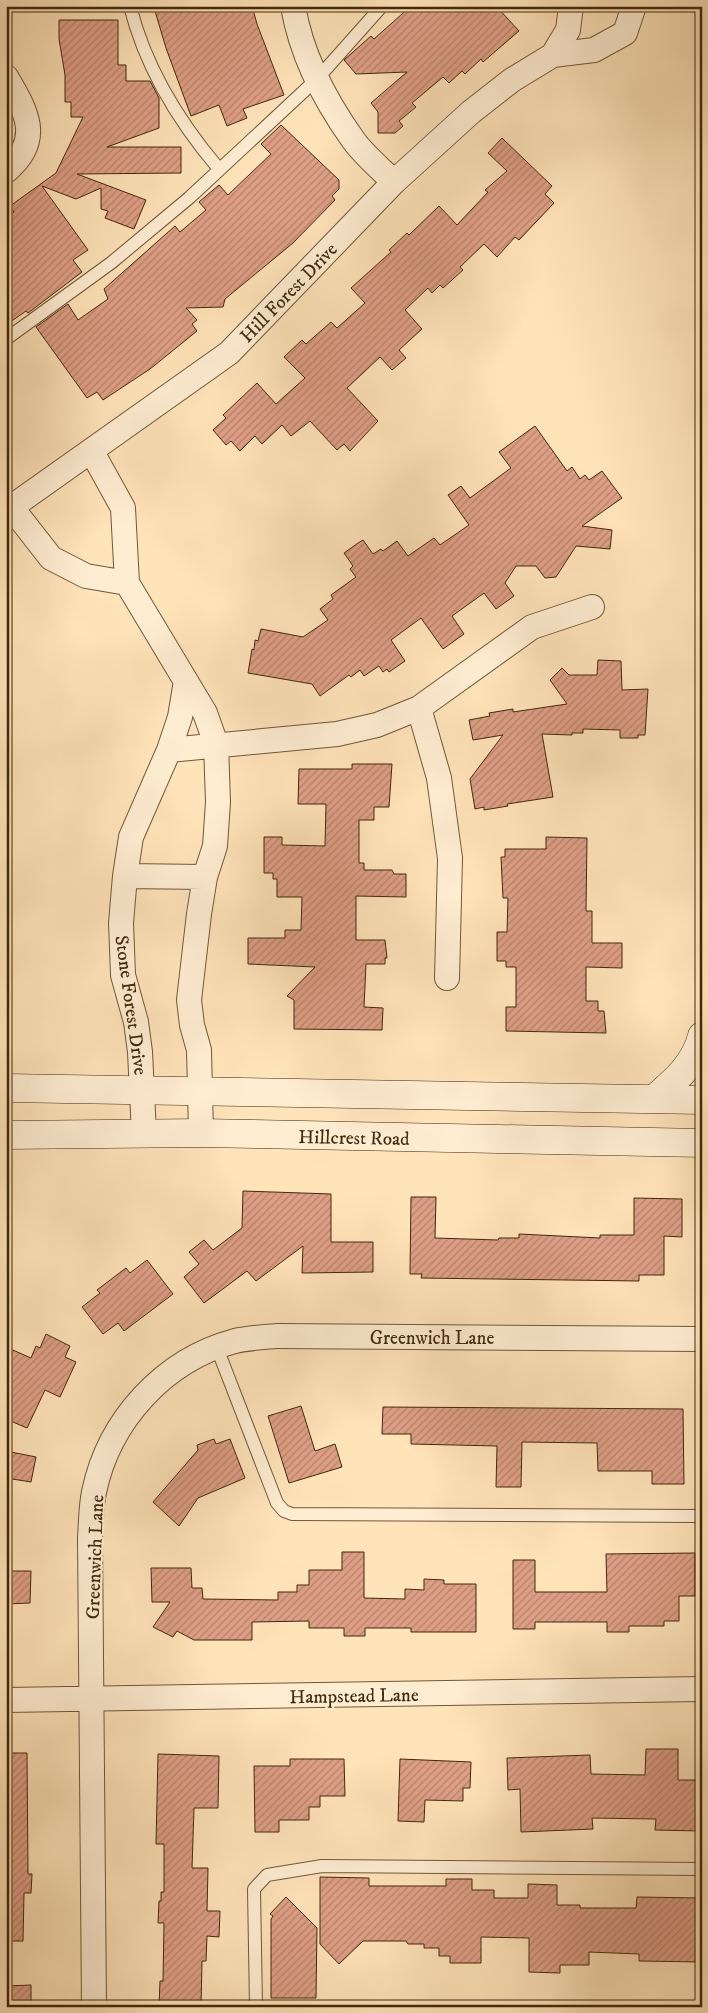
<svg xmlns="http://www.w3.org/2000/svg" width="708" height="2013" viewBox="0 0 708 2013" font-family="'IM FELL DW Pica',serif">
<defs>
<pattern id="building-hatch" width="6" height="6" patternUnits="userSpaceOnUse" patternTransform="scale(1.25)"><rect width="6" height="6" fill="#df9f87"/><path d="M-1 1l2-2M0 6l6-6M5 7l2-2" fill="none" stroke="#b6826d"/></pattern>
</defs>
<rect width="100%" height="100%" fill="#ffe3b9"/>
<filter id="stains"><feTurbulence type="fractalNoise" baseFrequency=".004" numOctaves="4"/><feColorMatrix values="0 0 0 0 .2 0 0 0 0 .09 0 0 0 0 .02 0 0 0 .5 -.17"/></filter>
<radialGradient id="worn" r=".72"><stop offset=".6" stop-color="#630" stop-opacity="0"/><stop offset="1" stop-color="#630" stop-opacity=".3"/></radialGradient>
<path fill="url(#building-hatch)" stroke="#41290a" d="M 169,6 L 252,6 L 257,24 L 284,95 L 243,109 L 247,118 L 227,126 L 219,105 L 191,116 L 166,48 L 155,11 Z
M 411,6 L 496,6 L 519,31 L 483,62 L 481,59 L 465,74 L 462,71 L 449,83 L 443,77 L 412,103 L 416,107 L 399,121 L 403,126 L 395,133 L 378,133 L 378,112 L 371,103 L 407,72 L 356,74 L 344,60 L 371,36 L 374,39 Z
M 59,20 L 118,20 L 118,65 L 126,65 L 126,81 L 150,81 L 159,98 L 159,128 L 107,147 L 181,147 L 181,173 L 77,174 L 146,200 L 134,229 L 105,218 L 108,211 L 101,209 L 101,188 L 76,199 L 42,186 L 88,250 L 73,260 L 82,272 L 28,313 L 26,311 L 6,325 L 6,218 L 14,212 L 10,206 L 56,173 L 83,117 L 71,117 L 71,102 L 65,102 L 65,75 L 59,39 Z
M 281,125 L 339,180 L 339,189 L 332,196 L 335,200 L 293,243 L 225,299 L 223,307 L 186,308 L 197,320 L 192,324 L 197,331 L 150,369 L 103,400 L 97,392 L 87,398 L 36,327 L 68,304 L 78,320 L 108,299 L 104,289 L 175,226 L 180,232 L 206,210 L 199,202 L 219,185 L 228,195 L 271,154 L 261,144 Z
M 502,138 L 552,186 L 545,194 L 554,203 L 519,240 L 515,237 L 497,257 L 484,244 L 460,267 L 463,270 L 443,288 L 440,285 L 432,293 L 428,288 L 405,310 L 422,329 L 399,350 L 406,358 L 392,370 L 380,357 L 347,388 L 378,421 L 350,451 L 344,444 L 337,450 L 310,421 L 291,436 L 282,425 L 262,444 L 255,436 L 240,451 L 231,441 L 226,445 L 213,430 L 226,418 L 223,415 L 257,383 L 276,404 L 305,378 L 284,357 L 302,340 L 306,344 L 331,322 L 337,328 L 365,303 L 351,288 L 391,252 L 389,250 L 407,233 L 409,235 L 439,206 L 457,225 L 488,192 L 485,190 L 507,171 L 488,153 Z
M 535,426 L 567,471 L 572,467 L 580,479 L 585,475 L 589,480 L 602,471 L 622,498 L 582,526 L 612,530 L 610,549 L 576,546 L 556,577 L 545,578 L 536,566 L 516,566 L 505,583 L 514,596 L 496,609 L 484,593 L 452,616 L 464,634 L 443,649 L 421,618 L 391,640 L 405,661 L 389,672 L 387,669 L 383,672 L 379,666 L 364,676 L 360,670 L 351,677 L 349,675 L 320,696 L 312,684 L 248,673 L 252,649 L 254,650 L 255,640 L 258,641 L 261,629 L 303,637 L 328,620 L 320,609 L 333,599 L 331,595 L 356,577 L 350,569 L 353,566 L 344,553 L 358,543 L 363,540 L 373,554 L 381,549 L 383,551 L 397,541 L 408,556 L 434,538 L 440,545 L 469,525 L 448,495 L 461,486 L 470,498 L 511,468 L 499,452 Z
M 598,660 L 621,661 L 622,690 L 648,689 L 645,735 L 638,735 L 638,738 L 620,738 L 620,730 L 583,729 L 583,733 L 572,733 L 572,735 L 542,734 L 553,797 L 507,804 L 508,806 L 484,810 L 484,807 L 475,809 L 470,779 L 503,735 L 473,740 L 469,720 L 490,716 L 489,713 L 513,709 L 513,712 L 567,704 L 550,680 L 562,668 L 569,675 L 597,675 Z
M 352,764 L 392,764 L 389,807 L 374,807 L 374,820 L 359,820 L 359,863 L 364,863 L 364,870 L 392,870 L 394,874 L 406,874 L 406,897 L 356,896 L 356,940 L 385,940 L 387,958 L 385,958 L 385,964 L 366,964 L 364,1007 L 383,1008 L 382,1030 L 294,1029 L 294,1000 L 287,996 L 315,967 L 248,964 L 248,938 L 285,938 L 285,930 L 301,930 L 302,897 L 277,897 L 277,879 L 273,879 L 273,873 L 264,873 L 264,837 L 282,837 L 282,845 L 325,846 L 326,804 L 298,804 L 299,769 L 352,769 Z
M 546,837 L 587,838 L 586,911 L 592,911 L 592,943 L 622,943 L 622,968 L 586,967 L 586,1001 L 598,1001 L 598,1011 L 604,1011 L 606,1033 L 506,1031 L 506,1007 L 516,1007 L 516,967 L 506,967 L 506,961 L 497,961 L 497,932 L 507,932 L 508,898 L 503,898 L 501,857 L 505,857 L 505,849 L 546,849 Z
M 243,1191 L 331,1194 L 331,1242 L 373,1242 L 373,1272 L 302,1273 L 303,1246 L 256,1281 L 247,1271 L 204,1303 L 184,1277 L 199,1264 L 189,1252 L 204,1240 L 213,1250 L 242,1228 Z
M 411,1197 L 436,1197 L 435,1238 L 498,1240 L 499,1238 L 519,1238 L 519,1234 L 600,1238 L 600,1235 L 634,1235 L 634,1198 L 682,1199 L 682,1237 L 664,1236 L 664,1275 L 639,1275 L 639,1281 L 421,1278 L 422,1274 L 410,1274 Z
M 147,1260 L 173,1294 L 124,1331 L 118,1323 L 103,1334 L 82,1307 L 100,1293 L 97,1290 L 126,1268 L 130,1273 Z
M 46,1334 L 70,1346 L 65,1357 L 76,1362 L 60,1397 L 45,1390 L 27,1428 L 6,1419 L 6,1347 L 31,1358 L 36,1346 L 40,1348 Z
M 301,1406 L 315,1451 L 335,1444 L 342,1467 L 289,1483 L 268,1416 Z
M 383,1407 L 683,1409 L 684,1484 L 652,1484 L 652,1471 L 598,1471 L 597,1443 L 522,1442 L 521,1487 L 496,1487 L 497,1446 L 411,1444 L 411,1434 L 382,1434 Z
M 214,1439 L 216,1444 L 230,1439 L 245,1478 L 198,1498 L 179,1526 L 153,1502 L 198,1450 L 197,1445 Z
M 6,1451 L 36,1457 L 31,1482 L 6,1478 Z
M 342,1552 L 364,1552 L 364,1598 L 405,1599 L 405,1589 L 424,1590 L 424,1579 L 444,1580 L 444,1584 L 476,1584 L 476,1632 L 411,1632 L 411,1628 L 365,1628 L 365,1636 L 344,1636 L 344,1628 L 309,1628 L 309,1621 L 252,1622 L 252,1640 L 194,1640 L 177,1631 L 173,1637 L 153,1627 L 170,1602 L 152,1602 L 151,1568 L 191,1568 L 192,1588 L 202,1588 L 203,1599 L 278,1600 L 278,1592 L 297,1592 L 297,1585 L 309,1585 L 309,1570 L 342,1570 Z
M 695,1553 L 695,1596 L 679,1596 L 679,1621 L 664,1621 L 664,1626 L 629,1626 L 629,1632 L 607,1632 L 607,1622 L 535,1622 L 535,1629 L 513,1629 L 513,1560 L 535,1560 L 535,1592 L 607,1592 L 606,1554 Z
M 6,1571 L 31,1571 L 30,1603 L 6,1604 Z
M 646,1749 L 678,1749 L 678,1780 L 702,1780 L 702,1831 L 655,1830 L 656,1819 L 592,1818 L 593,1829 L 521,1832 L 520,1789 L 508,1790 L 507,1758 L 590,1755 L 591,1774 L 645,1775 Z
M 6,1753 L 27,1753 L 28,1874 L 32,1874 L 31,1893 L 24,1893 L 23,1941 L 6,1941 Z
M 158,1754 L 219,1756 L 218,1808 L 194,1808 L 192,1868 L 208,1868 L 207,1911 L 220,1911 L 219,1937 L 207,1936 L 206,1961 L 202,1961 L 201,2007 L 159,2007 L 160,1981 L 163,1981 L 164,1923 L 158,1923 L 159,1901 L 161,1901 L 161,1892 L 164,1892 L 164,1844 L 156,1844 Z
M 290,1759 L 344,1759 L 345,1796 L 320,1796 L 320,1807 L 309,1807 L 309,1820 L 279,1820 L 279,1832 L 255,1832 L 254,1766 L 290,1766 Z
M 400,1759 L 471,1762 L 470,1788 L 463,1788 L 463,1801 L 425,1800 L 424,1822 L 398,1821 Z
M 320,1877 L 369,1878 L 369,1886 L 446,1886 L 446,1879 L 472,1879 L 472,1890 L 494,1890 L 494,1898 L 528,1898 L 528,1884 L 557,1885 L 557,1905 L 580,1905 L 580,1908 L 636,1908 L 637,1897 L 702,1898 L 702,1962 L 639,1961 L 639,1954 L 589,1952 L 589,1965 L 560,1965 L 560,1973 L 529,1972 L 529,1938 L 481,1937 L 481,1963 L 450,1963 L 450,1956 L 439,1956 L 439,1948 L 424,1948 L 424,1944 L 408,1944 L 406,1941 L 363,1941 L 339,1964 L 320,1944 Z
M 286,1897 L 317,1928 L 316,1998 L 271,1998 L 271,1919 L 273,1916 L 270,1914 Z
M 31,1985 L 31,2007 L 6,2007 L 6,1986 Z"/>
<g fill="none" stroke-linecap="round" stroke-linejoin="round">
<defs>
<path id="lane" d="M 130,6 C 145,66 179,122 219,169
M 6,339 L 111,263 L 189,198 L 317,79 L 382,6
M 217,1348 L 277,1503 L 284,1511 L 292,1514 L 702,1516
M 256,2007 L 254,1889 L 267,1875 L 322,1866 L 702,1869"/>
<path id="street" d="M 293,6 C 301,54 326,102 354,141 C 365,156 381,169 394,182
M 553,55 L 568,30 L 571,6
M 6,77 C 27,112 43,140 6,171
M 92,452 L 123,508 L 127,583 L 205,713 L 216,744 L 218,802 L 215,846 L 205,877 L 199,914 L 189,1000 L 192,1025 L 199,1050 L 201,1133
M 12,508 L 51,558 L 86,576 L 127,583
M 6,511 L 229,353 L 394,182 L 471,112 L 512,80 L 553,55 L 594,50 L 625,33 L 634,6
M 419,708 L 439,778 L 450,858 L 447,978
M 169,750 L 337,734 L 377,725 L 419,708 L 532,627 L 592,607
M 125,876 L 205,877
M 144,1134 L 140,1052 L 136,1022 L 123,975 L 121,923 L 125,876 L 131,837 L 169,750 L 180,717 L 186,681
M 6,1700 L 702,1689
M 94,2007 L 90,1538 C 91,1523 91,1506 94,1492 C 109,1420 164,1360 235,1341 C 248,1338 263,1337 277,1336 L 702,1339"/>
<path id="secondary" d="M 6,1088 L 702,1100
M 654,1099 C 676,1080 695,1064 702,1036
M 6,1135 L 201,1133 L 702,1143"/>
</defs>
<use href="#lane" stroke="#705836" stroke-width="14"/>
<use href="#street" stroke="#705836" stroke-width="26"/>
<use href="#secondary" stroke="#41290a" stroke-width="29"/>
<use href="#lane" stroke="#ffedd2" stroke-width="12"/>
<use href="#street" stroke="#ffedd2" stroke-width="24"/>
<use href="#secondary" stroke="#ffedd2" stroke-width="28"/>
</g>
<g text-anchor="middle" stroke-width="4.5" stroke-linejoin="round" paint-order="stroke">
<g font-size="19" fill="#41290a" stroke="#ffedd2">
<text transform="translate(288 292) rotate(-46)" y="7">Hill Forest Drive</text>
<text transform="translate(132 1005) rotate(82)" y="7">Stone Forest Drive</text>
<text transform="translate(354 1137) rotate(1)" y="7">Hillcrest Road</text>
<text x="432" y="1344">Greenwich Lane</text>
<text transform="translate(94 1557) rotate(-88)" y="7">Greenwich Lane</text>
<text transform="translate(354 1695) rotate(-1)" y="7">Hampstead Lane</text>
</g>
</g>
<rect width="708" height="2013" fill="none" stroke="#ffe3b9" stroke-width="25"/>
<rect x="8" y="8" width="693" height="1998" fill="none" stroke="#41290a" stroke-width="2.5"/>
<rect x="12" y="12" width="683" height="1988" fill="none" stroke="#41290a"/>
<rect width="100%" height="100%" filter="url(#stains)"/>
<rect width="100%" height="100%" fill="url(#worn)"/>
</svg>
